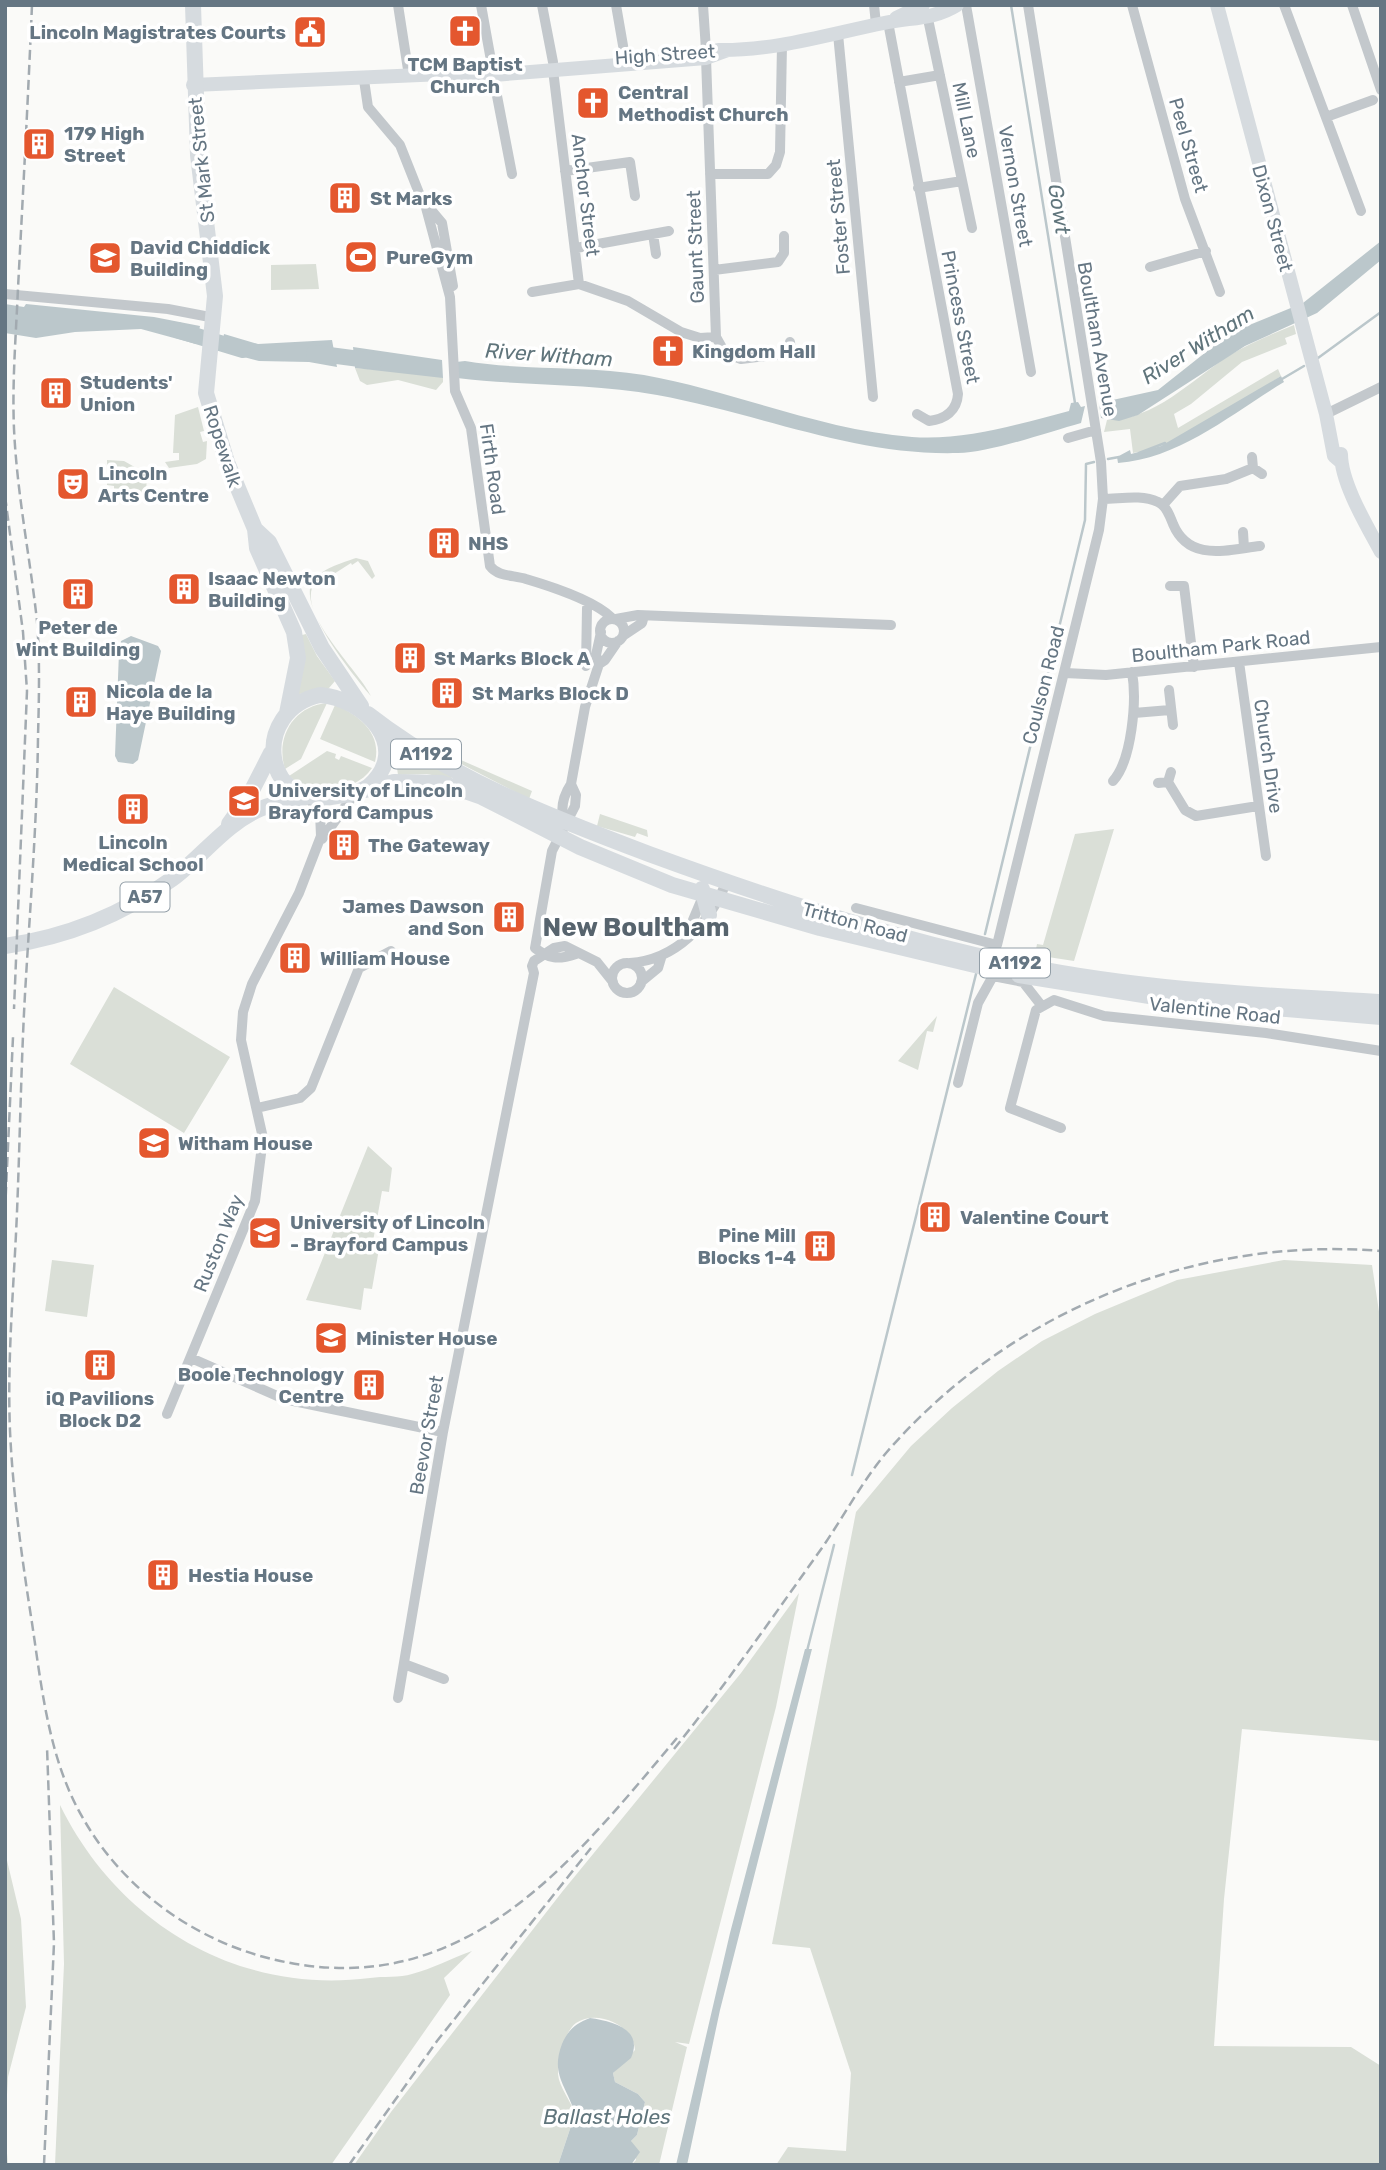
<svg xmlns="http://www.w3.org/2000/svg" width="1386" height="2170" viewBox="0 0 1386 2170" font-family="Rubik,sans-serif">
<rect width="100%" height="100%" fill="#fafaf8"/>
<path fill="#dadfd7" d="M 316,264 L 319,289 L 271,290 L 271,265 Z
M 1294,325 L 1296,334 L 1285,338 L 1287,344 L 1242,362 L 1191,404 L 1174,414 L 1178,428 L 1278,369 L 1281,376 C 1236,404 1185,445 1133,453 L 1130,429 L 1104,432 L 1107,420 C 1155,420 1191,380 1230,355 C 1250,343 1272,334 1294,325 Z
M 355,368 L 433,374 L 443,378 L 443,382 L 436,390 L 398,380 L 367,385 L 360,381 Z
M 198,407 L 204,431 L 200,432 L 203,442 L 207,441 L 206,459 L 197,464 L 169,468 L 165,462 L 179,460 L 179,453 L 173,453 L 175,415 Z
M 107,460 L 124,461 L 147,474 L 146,493 L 114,491 L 114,486 L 107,485 Z
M 356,558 L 368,561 L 375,576 L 372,579 L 358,561 L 352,565 L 351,563 L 312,588 C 302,619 359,671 371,696 C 354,676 298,608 312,582 C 318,570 344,562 356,558 Z
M 306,634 L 317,656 L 335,681 L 329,688 L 295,695 L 302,635 Z
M 327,703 L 301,759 L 285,769 C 275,737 294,706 327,703 Z
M 335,705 C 359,715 382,733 375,762 L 320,739 Z
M 391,739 L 453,775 L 451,779 L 427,774 L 398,775 L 397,768 L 390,766 Z
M 415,740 L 532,791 L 529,799 Z
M 327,751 L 336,754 L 335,758 L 339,760 L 341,756 L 372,768 C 355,794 311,796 289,776 Z
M 600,814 L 647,830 L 648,837 L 637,833 L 635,837 L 597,826 Z
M 1114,829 L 1074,961 L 1035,955 L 1037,944 L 1043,945 L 1075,834 Z
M 114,987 L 230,1057 L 184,1133 L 70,1064 Z
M 937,1016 L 933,1032 L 927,1031 L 918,1070 L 898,1061 Z
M 368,1146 L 392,1168 L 389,1192 L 382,1191 L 372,1247 L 379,1249 L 372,1289 L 364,1288 L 361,1310 L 306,1300 Z
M 52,1260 L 94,1265 L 87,1317 L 45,1311 Z
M 1284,1260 L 1372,1265 L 1381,1325 L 1381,1741 L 1242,1729 L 1224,1899 L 1214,2046 L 1351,2047 L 1381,2066 L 1381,2165 L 776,2165 L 788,2147 L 846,2151 L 851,2073 L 810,1948 L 772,1944 L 856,1512 L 911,1446 L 952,1408 L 998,1371 L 1042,1341 L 1095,1314 L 1177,1280 Z
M 799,1593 L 776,1707 L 689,2044 L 675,2042 L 687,2047 L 659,2165 L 631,2165 L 636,2160 L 631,2141 L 637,2135 L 645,2102 L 638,2094 L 615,2082 L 613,2073 L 635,2050 C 633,2024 596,2009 576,2023 C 564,2032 558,2060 558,2074 C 559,2087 571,2101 575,2114 L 558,2165 L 354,2165 L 391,2112 L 562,1892 L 741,1673 Z
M 60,1805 C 118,1923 237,1995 370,1978 C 383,1976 400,1978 412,1974 C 432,1969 452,1958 472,1951 L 444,1978 L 450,1995 L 331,2165 L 55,2165 L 64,1964 Z
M 5,1852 L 21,1919 L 26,2007 L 8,2077 L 5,2130 L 8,2165 L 5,2165 Z"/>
<path fill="#bbc7cb" d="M 1381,241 L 1381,260 L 1317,313 L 1245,346 L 1138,415 L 1119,421 L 1101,418 L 1099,403 L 1158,390 L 1230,333 L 1303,303 Z
M 5,304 L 24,307 L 26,304 L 154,317 L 200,326 L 196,344 L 141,329 L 75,332 L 36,338 L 5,333 Z
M 224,334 L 258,344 L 332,340 L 337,367 L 309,362 L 259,361 L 221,351 Z
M 353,347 L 442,360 L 443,378 L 355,368 Z
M 465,361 C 524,371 585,365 644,375 C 734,391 820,430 912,437 C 964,441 1019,424 1069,411 L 1071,403 L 1078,402 L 1081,407 L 1085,406 L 1081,423 C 1048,432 989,453 958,453 C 855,456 757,413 657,395 C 591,383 523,386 457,378 L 456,362 Z
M 1281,376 L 1284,382 C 1232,413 1181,458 1118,463 L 1117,457 L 1130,450 L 1131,454 L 1161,446 Z
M 131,636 L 158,646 L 161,651 L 138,760 L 133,764 L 118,762 L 115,756 L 119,652 L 121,641 Z
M 805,1649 L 812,1649 L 720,2010 L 687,2165 L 676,2165 L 730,1933 Z
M 590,2018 C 612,2021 644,2029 631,2058 L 613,2073 L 615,2082 L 638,2094 L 645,2102 L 637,2135 L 631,2141 L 640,2152 L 631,2165 L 558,2165 L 575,2114 C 567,2086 550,2075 562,2044 C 568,2030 576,2023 590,2018 Z"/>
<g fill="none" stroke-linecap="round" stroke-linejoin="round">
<path stroke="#bbc7cb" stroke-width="2.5" d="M 1011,5 L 1075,403
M 1318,358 L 1381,312
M 1282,379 L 1304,366
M 1139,453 L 1165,443
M 1108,459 L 1119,457
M 985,934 L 1085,520 L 1086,464 L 1094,462
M 852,1475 L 976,974
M 807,1651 L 834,1545"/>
<path stroke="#bbc7cb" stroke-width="16" d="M 177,330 L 243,350
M 314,353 L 375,361"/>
<path stroke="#c3c8cc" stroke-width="10" d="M 398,5 L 409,76
M 481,5 L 492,66
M 542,5 L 553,62
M 616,5 L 625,57
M 703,5 L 706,50
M 874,5 L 876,24
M 966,5 L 1031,372
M 1132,5 L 1185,199 L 1220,292
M 1284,5 L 1361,211
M 1352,5 L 1381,90
M 928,19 L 972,228
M 888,22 L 958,394 C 957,411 945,419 929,421 L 917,414
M 838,34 L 873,397
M 706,58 L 716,337 L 725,353 L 741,359 L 791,353 L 790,342
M 553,70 L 579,284
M 493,75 L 512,174
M 364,80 L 368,107 L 400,145 L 421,198 L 442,223 L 453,286
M 899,82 L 940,75
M 1326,117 L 1373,100
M 565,171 L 630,162 L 635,196
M 710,174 L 768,174 L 776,165 L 780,152 L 782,45
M 918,188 L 962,181
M 425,204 L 450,297 L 455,391 L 471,428 L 490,566 C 498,577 514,575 526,579 C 550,586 595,601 612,618
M 653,234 L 656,254
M 576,248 L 669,231
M 1150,267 L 1206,251
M 714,270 L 778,262 L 784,253 L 784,236
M 532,292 L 579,284 L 628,301 L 681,332 L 700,338 L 716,337
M 5,294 L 168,309 L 215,318
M 1326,414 L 1381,387
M 1068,438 L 1096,430
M 1252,457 L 1253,468 L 1262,474
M 1103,499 C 1120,499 1141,494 1158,502 C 1166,505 1170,516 1173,524 C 1189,562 1226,550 1260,546
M 1163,505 L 1180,486 L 1226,479 L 1253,468
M 1243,532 L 1244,548
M 1170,586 L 1184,586 L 1194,667
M 616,619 L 638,615 L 891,625
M600 631a12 12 0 1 1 24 0a12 12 0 1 1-24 0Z
M 624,635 L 642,623 L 644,616
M 1239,662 L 1266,856
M 599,664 L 596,655 L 601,632
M 586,666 L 587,608
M 1065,673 L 1106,675 L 1381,647
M 1169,690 L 1173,725
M 1134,713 L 1170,710
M 1113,781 C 1132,760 1137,700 1132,672
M 1168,782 L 1185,810 L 1196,816 L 1258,806
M 1158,783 L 1168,782 L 1171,772
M 571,784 L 576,795 L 575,806 L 552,851 L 535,948 C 549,959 558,960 576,954
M 564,822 C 560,808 563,796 571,784 L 585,707 L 599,664 L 605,660 L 618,641
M 322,839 L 355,793
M 856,908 L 997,945 L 1099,530 L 1103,499 L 1101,462 L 1028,5
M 693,931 L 693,920 L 704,894
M 630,963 C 676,960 709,924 726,883
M612 978a15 15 0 1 1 30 0a15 15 0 1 1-30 0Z
M 641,982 L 658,968 L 661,958
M 958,1083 L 978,1003 L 993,976 L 1023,982 L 1041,1005
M 257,1108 L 300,1098 L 311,1088 L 359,968 L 391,951
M 1061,1128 L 1010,1108 L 1036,1010 L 1054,1000 L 1104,1016 L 1266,1033 L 1381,1051
M 191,1358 L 284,1399 L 443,1432
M 167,1414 L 255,1201 L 263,1138 L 241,1040 L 243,1012 L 252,984 L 299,893 L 321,836 L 320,813 L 308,797
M 404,1664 L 444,1679
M 398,1698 L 443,1432 L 534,973 L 532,966 L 534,961 L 554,948 L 565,946 L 597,962 L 613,982"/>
<path stroke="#d6dbdf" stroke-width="14" d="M 1217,5 L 1326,414 L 1334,456 L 1341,462
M 896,18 L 923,5
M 718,50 C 775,51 829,34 884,23 C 911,17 933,20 957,5
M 193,85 L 466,73 L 493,75 L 706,58 L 728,50
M 1341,454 C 1341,483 1367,526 1381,552"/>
<path stroke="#d6dbdf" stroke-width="16" d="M 193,5 L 198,155 L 215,296 L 206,393 L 227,462 L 255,529 L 257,548 L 294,632 L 298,658 L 287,713
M 255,529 L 269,542 L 322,648 L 361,706
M 320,695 C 364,698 413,747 369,786 C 360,793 349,794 338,796 C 260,812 251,710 320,695 Z
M 368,714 C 451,779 551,817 649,854 C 777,901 906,943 1040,969 C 1151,990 1267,996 1381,1002
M 365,790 L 394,782 L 442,783 L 482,797 L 580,847 L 672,885 L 820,928 L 983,967
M 229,824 L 249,796 L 271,753
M 702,889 L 709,915
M 5,946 C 67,937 122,915 172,879 C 202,857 225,824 260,809 C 274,803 291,801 306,797
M 1019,975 L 1168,999 L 1381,1017"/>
<path stroke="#a2aab0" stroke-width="2.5" stroke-dasharray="10 5" stroke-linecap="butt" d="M 32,5 C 28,99 23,194 18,288 C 16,335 12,382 14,429 C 17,494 30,557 37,621 C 40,659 39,698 38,737 C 37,822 30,908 25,994 C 21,1066 20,1139 17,1212 C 14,1285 7,1358 10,1431 C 13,1495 22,1559 32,1623 C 42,1690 49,1761 84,1820 C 125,1891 197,1942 276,1960 C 463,2003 570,1865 677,1738
M 5,496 L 23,632 L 27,691 L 14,1009
M 5,1212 L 13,1037
M 674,1749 C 727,1683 775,1614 824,1545 C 845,1514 862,1482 886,1453 C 1009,1311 1194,1236 1381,1251
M 44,2165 L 54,1943 L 47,1747
M 349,2165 L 437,2041 L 591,1848"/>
</g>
<defs>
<symbol id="church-square" viewBox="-11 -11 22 22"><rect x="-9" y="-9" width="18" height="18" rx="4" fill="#e4572e" stroke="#fff"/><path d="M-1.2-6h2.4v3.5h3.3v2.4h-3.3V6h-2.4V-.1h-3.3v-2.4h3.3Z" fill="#fff"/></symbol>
<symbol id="civic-square" viewBox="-11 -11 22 22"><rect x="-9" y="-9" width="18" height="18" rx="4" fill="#e4572e" stroke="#fff"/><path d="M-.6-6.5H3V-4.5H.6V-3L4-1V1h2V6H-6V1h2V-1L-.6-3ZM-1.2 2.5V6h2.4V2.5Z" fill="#fff"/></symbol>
<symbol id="building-square" viewBox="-11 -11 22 22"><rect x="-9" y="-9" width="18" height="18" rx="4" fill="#e4572e" stroke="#fff"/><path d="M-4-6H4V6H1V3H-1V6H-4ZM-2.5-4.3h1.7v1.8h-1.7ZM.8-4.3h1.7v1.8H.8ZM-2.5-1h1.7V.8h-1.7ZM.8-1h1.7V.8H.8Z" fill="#fff"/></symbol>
<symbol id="stadium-square" viewBox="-11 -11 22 22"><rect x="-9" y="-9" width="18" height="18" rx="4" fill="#e4572e" stroke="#fff"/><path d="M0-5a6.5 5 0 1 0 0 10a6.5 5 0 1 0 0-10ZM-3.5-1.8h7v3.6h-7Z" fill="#fff"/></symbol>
<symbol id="university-square" viewBox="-11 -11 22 22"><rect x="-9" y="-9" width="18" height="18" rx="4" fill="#e4572e" stroke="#fff"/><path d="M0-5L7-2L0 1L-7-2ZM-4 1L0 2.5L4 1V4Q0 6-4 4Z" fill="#fff"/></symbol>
<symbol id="theatre-square" viewBox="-11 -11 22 22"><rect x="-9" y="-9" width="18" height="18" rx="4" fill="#e4572e" stroke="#fff"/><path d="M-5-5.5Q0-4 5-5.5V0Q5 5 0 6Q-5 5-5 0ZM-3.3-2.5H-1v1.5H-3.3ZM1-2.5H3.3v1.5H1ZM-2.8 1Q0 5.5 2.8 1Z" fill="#fff"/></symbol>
</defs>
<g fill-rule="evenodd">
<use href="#church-square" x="446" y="12" width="38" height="38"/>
<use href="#civic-square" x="291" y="13" width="38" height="38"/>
<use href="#church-square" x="574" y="84" width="38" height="38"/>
<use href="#building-square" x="20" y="125" width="38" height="38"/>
<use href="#building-square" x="326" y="179" width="38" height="38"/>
<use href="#stadium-square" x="342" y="238" width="38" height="38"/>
<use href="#university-square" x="86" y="239" width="38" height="38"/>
<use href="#church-square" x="649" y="332" width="38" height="38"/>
<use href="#building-square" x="37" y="374" width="38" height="38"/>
<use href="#theatre-square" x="54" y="465" width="38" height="38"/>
<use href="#building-square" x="425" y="524" width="38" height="38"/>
<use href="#building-square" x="165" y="570" width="38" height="38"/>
<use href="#building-square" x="59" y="575" width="38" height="38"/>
<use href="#building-square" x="391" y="639" width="38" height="38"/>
<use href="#building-square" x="428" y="674" width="38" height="38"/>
<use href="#building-square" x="62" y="683" width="38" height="38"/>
<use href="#university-square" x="225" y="782" width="38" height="38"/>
<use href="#building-square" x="114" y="790" width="38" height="38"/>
<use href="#building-square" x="325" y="826" width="38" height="38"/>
<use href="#building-square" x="490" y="898" width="38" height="38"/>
<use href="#building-square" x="276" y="939" width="38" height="38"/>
<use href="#university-square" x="135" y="1124" width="38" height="38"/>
<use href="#building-square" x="916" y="1198" width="38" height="38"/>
<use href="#university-square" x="246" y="1214" width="38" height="38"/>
<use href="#building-square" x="801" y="1227" width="38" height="38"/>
<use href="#university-square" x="312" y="1319" width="38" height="38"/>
<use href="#building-square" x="81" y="1346" width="38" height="38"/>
<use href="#building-square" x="350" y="1366" width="38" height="38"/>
<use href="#building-square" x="144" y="1556" width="38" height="38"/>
</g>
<g text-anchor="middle" stroke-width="7" stroke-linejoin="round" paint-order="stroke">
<g fill="#fff" stroke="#939fa8" stroke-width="2">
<rect x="391" y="739.5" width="70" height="29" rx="5"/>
<rect x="120.5" y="882.5" width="49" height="29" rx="5"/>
<rect x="980" y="948.5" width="70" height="29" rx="5"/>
</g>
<g font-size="18" font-weight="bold" fill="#657683">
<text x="426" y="760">A1192</text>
<text x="145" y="903">A57</text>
<text x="1015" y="969">A1192</text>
</g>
<g font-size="19" font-weight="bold" fill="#657683" stroke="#fff" text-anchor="start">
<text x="286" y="39" text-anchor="end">Lincoln Magistrates Courts</text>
<text x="465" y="71" text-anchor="middle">TCM Baptist<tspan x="465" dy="22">Church</tspan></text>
<text x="618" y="99">Central<tspan x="618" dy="22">Methodist Church</tspan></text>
<text x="64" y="140">179 High<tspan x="64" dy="22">Street</tspan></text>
<text x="370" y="205">St Marks</text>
<text x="130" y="254">David Chiddick<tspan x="130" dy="22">Building</tspan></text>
<text x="386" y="264">PureGym</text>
<text x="692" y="358">Kingdom Hall</text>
<text x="80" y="389">Students'<tspan x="80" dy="22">Union</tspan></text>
<text x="98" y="480">Lincoln<tspan x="98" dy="22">Arts Centre</tspan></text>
<text x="468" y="550">NHS</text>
<text x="208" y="585">Isaac Newton<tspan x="208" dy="22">Building</tspan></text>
<text x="78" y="634" text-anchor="middle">Peter de<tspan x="78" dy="22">Wint Building</tspan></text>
<text x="434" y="665">St Marks Block A</text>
<text x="106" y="698">Nicola de la<tspan x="106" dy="22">Haye Building</tspan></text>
<text x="472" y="700">St Marks Block D</text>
<text x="268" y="797">University of Lincoln<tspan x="268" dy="22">Brayford Campus</tspan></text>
<text x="133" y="849" text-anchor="middle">Lincoln<tspan x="133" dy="22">Medical School</tspan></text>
<text x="368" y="852">The Gateway</text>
<text x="484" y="913" text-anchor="end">James Dawson<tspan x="484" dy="22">and Son</tspan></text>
<text x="320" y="965">William House</text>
<text x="178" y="1150">Witham House</text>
<text x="960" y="1224">Valentine Court</text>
<text x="290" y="1229">University of Lincoln<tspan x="290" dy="22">- Brayford Campus</tspan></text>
<text x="796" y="1242" text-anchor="end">Pine Mill<tspan x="796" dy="22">Blocks 1-4</tspan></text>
<text x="356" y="1345">Minister House</text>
<text x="344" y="1381" text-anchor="end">Boole Technology<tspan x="344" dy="22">Centre</tspan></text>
<text x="100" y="1405" text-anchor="middle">iQ Pavilions<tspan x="100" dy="22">Block D2</tspan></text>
<text x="188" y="1582">Hestia House</text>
</g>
<g font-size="19" fill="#657683" stroke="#fff">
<text transform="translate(665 54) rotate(-4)" y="7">High Street</text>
<text transform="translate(967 120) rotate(78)" y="7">Mill Lane</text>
<text transform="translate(1189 145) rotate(74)" y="7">Peel Street</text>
<text transform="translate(201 160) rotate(-96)" y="7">St Mark Street</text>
<text transform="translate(1016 186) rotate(80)" y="7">Vernon Street</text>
<text transform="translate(586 195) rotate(83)" y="7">Anchor Street</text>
<text transform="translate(838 217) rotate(-95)" y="7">Foster Street</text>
<text transform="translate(1273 218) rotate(75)" y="7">Dixon Street</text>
<text transform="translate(695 247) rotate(-92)" y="7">Gaunt Street</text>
<text transform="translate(961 317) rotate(79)" y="7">Princess Street</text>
<text transform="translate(1098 339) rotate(80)" y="7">Boultham Avenue</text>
<text transform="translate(223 446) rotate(72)" y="7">Ropewalk</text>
<text transform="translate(493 469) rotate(82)" y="7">Firth Road</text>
<text transform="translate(1221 646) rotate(-6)" y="7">Boultham Park Road</text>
<text transform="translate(1043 685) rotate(-76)" y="7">Coulson Road</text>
<text transform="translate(1269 756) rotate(82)" y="7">Church Drive</text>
<text transform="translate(855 922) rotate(15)" y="7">Tritton Road</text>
<text transform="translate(1215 1010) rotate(6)" y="7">Valentine Road</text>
<text transform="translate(218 1243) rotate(-68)" y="7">Ruston Way</text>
<text transform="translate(426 1435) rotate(-80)" y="7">Beevor Street</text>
</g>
<g font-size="21" font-style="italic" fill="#60757c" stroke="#fff">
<text transform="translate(1059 209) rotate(81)" y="7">Gowt</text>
<text transform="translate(1198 345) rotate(-32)" y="7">River Witham</text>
<text transform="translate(549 355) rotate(4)" y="7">River Witham</text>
<text x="607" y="2124">Ballast Holes</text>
</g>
<g font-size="26" font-weight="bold" fill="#57646e" stroke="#fff">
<text x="636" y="936">New Boultham</text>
</g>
</g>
<rect width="1386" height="2170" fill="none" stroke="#657683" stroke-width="14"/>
</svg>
